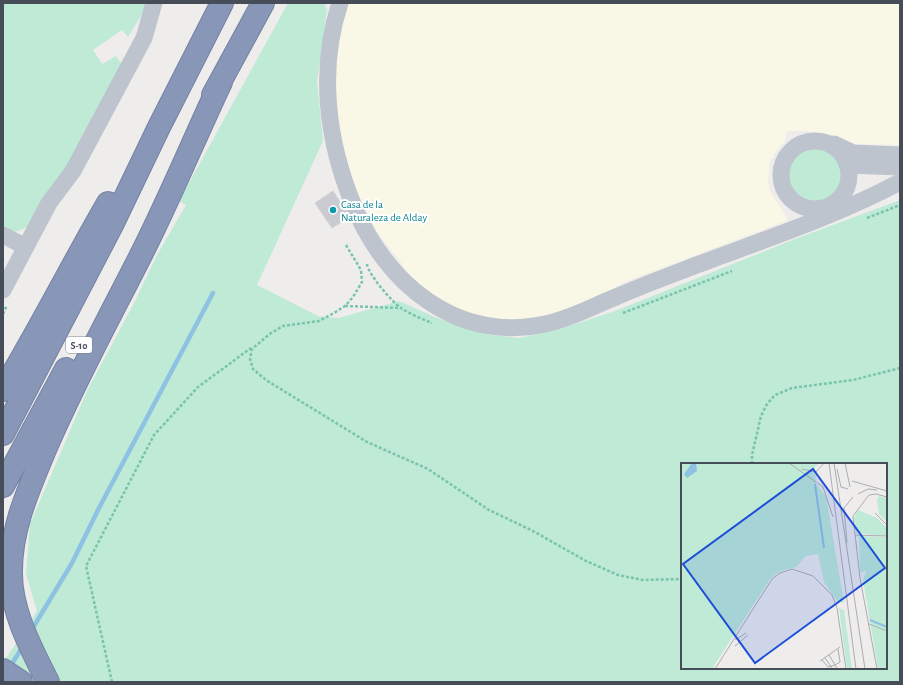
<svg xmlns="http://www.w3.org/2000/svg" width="903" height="685" viewBox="0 0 903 685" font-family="'Alegreya Sans',sans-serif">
<rect width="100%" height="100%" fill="#efedec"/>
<path fill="#f9f7e6" d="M 348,3 L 900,3 L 900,145 L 848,144 L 829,134 L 807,131 L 787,131 L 785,141 L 777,150 L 770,161 L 768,182 L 770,191 L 788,220 L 625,282 L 586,303 L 554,317 L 509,322 L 451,309 L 409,282 L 402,264 L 377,232 L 355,189 L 339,132 L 335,70 L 342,22 Z"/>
<path fill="#beead6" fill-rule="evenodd" d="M 3,3 L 149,3 L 128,37 L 122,30 L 93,50 L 102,64 L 116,56 L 120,62 L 124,61 L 98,118 L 28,226 C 19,232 14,233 3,231 Z
M 288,3 L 324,3 L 327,10 L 317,81 L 323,141 L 257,285 L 318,316 L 339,318 L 399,301 L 437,318 L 484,334 L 519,338 L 560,329 L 615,311 L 790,241 L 900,200 L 900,682 L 3,682 L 3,663 L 37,611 L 26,574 L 30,524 L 87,391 L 134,303 L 157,255 L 186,205 L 179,201 ZM 682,464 L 886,464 L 886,668 L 682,668 Z
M785 175a28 28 0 1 1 56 0a28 28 0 1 1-56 0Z"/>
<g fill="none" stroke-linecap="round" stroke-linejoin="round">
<path stroke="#8ec2e3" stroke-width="4.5" d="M 31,631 L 72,563 L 99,508 L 213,293
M 10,667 L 23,646"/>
</g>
<path fill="#cacbd1" stroke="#d1d2d7" d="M 333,191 L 350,217 L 332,228 L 315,203 Z"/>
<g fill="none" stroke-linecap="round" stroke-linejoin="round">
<defs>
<path id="highway" d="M 213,95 L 263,3
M 3,390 C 40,329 72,265 108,203
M 3,434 L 112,225 L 159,127 L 222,3
M 3,486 L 66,369
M 3,670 L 21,682
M 48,682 C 31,648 10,610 11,571 C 11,528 28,491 44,452 C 73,384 108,320 141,255 C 170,198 194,139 221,82"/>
</defs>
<use href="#highway" stroke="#7382a3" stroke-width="24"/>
<path stroke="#79c4ac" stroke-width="2.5" stroke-dasharray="3 2" stroke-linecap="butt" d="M 867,218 L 900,205
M 346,245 L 361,270 L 362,282 L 353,297 L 345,306 L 334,313 L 319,321 L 283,326 L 271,333 L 252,349 L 250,359 L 253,369 L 266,380 L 367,442 L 428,469 L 489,510 L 533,531 L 586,561 L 618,575 L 643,580 L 682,579
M 367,264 C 368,274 392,302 401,308 C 410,314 422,319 432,323
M 345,306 L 400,308
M 623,313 L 732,271
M 3,314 L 7,305
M 752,464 L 752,455 L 761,416 L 767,404 L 775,395 L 792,388 L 853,380 L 900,368
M 112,682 L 86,566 L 154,435 L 198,387 L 251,348"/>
<path stroke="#bec4cd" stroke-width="17" d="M 340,3 C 318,69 327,141 353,204 C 385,283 456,343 545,324 C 570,319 593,306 616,297 C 641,286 668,276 694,266 C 763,240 834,217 900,182
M781 175a34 34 0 1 1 68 0a34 34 0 1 1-68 0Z
M 834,144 L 853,153 L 900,155
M 847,165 L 900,167
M 3,235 L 26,247
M 3,290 L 49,203 L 73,171 L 144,38 L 154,3"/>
<use href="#highway" stroke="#8897b7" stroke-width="22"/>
</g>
<circle fill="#0f9aa8" stroke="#fff" stroke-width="1.5" cx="333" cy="210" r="4"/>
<g text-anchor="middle" stroke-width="4" stroke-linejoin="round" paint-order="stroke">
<rect fill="#fff" stroke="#7e828a" stroke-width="1" x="66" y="337" width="26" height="16" rx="3"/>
<g font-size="10" font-weight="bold" fill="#464d58">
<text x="79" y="349">S-10</text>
</g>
<g font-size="11" fill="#0d838f" stroke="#fff" text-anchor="start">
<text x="341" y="208">Casa de la<tspan x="341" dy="13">Naturaleza de Alday</tspan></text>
</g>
</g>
<g transform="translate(681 463)">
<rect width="206" height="206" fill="#efedec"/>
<path d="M 0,0 L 139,0 L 134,4 L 135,21 L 145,33 L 163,140 L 156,138 L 143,119 L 137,91 L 125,93 L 115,104 L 99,108 L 89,116 L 31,206 L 0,206 ZM 198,33 L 206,35 L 206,59 L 198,51 L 196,37 ZM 177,47 L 196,55 L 206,65 L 206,73 L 175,70 L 173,55 ZM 178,73 L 206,74 L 206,206 L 197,206 L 182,117 L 185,108 L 179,109 ZM 158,145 L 163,147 L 171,206 L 166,206 Z" fill="#beead6"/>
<path d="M 11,0 L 15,0 L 16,8 L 6,15 L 3,11 Z" fill="#8ec2e3"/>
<path fill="none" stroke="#8ec2e3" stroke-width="2" d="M 134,21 L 143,85M 189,157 L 206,164"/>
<path fill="none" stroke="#abadb1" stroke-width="1" d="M 108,0 L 142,24 L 152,54M 148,0 L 175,206M 153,0 L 184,206M 164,0 L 169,24M 121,6 L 135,9 L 143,0M 156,6 L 160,24 L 167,26M 171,18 L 206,28M 177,31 L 187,26 L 196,27M 194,50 L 206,62M 174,72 L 206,73M 166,80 L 163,45 L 172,34M 188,161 L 206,168M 54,177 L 65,170M 54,183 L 67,172M 148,192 L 154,202 L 159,199 L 157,186M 144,195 L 151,205M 141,197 L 147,204 L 154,202 L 156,206M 139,198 L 159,184M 34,206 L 91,116 L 99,110 L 111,106 L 132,113 L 151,132 L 156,145 L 165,206M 196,206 L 179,115 L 172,53 L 188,32 L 195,31 L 206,34"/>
<path fill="#1d4ed8" fill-opacity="0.15" stroke="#1d4ed8" stroke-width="2" d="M 132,6 L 204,105 L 74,200 L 2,101 Z"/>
<rect width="206" height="206" fill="none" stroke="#464d58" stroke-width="2"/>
</g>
<rect width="903" height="685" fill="none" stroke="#464d58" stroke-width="8"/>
</svg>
